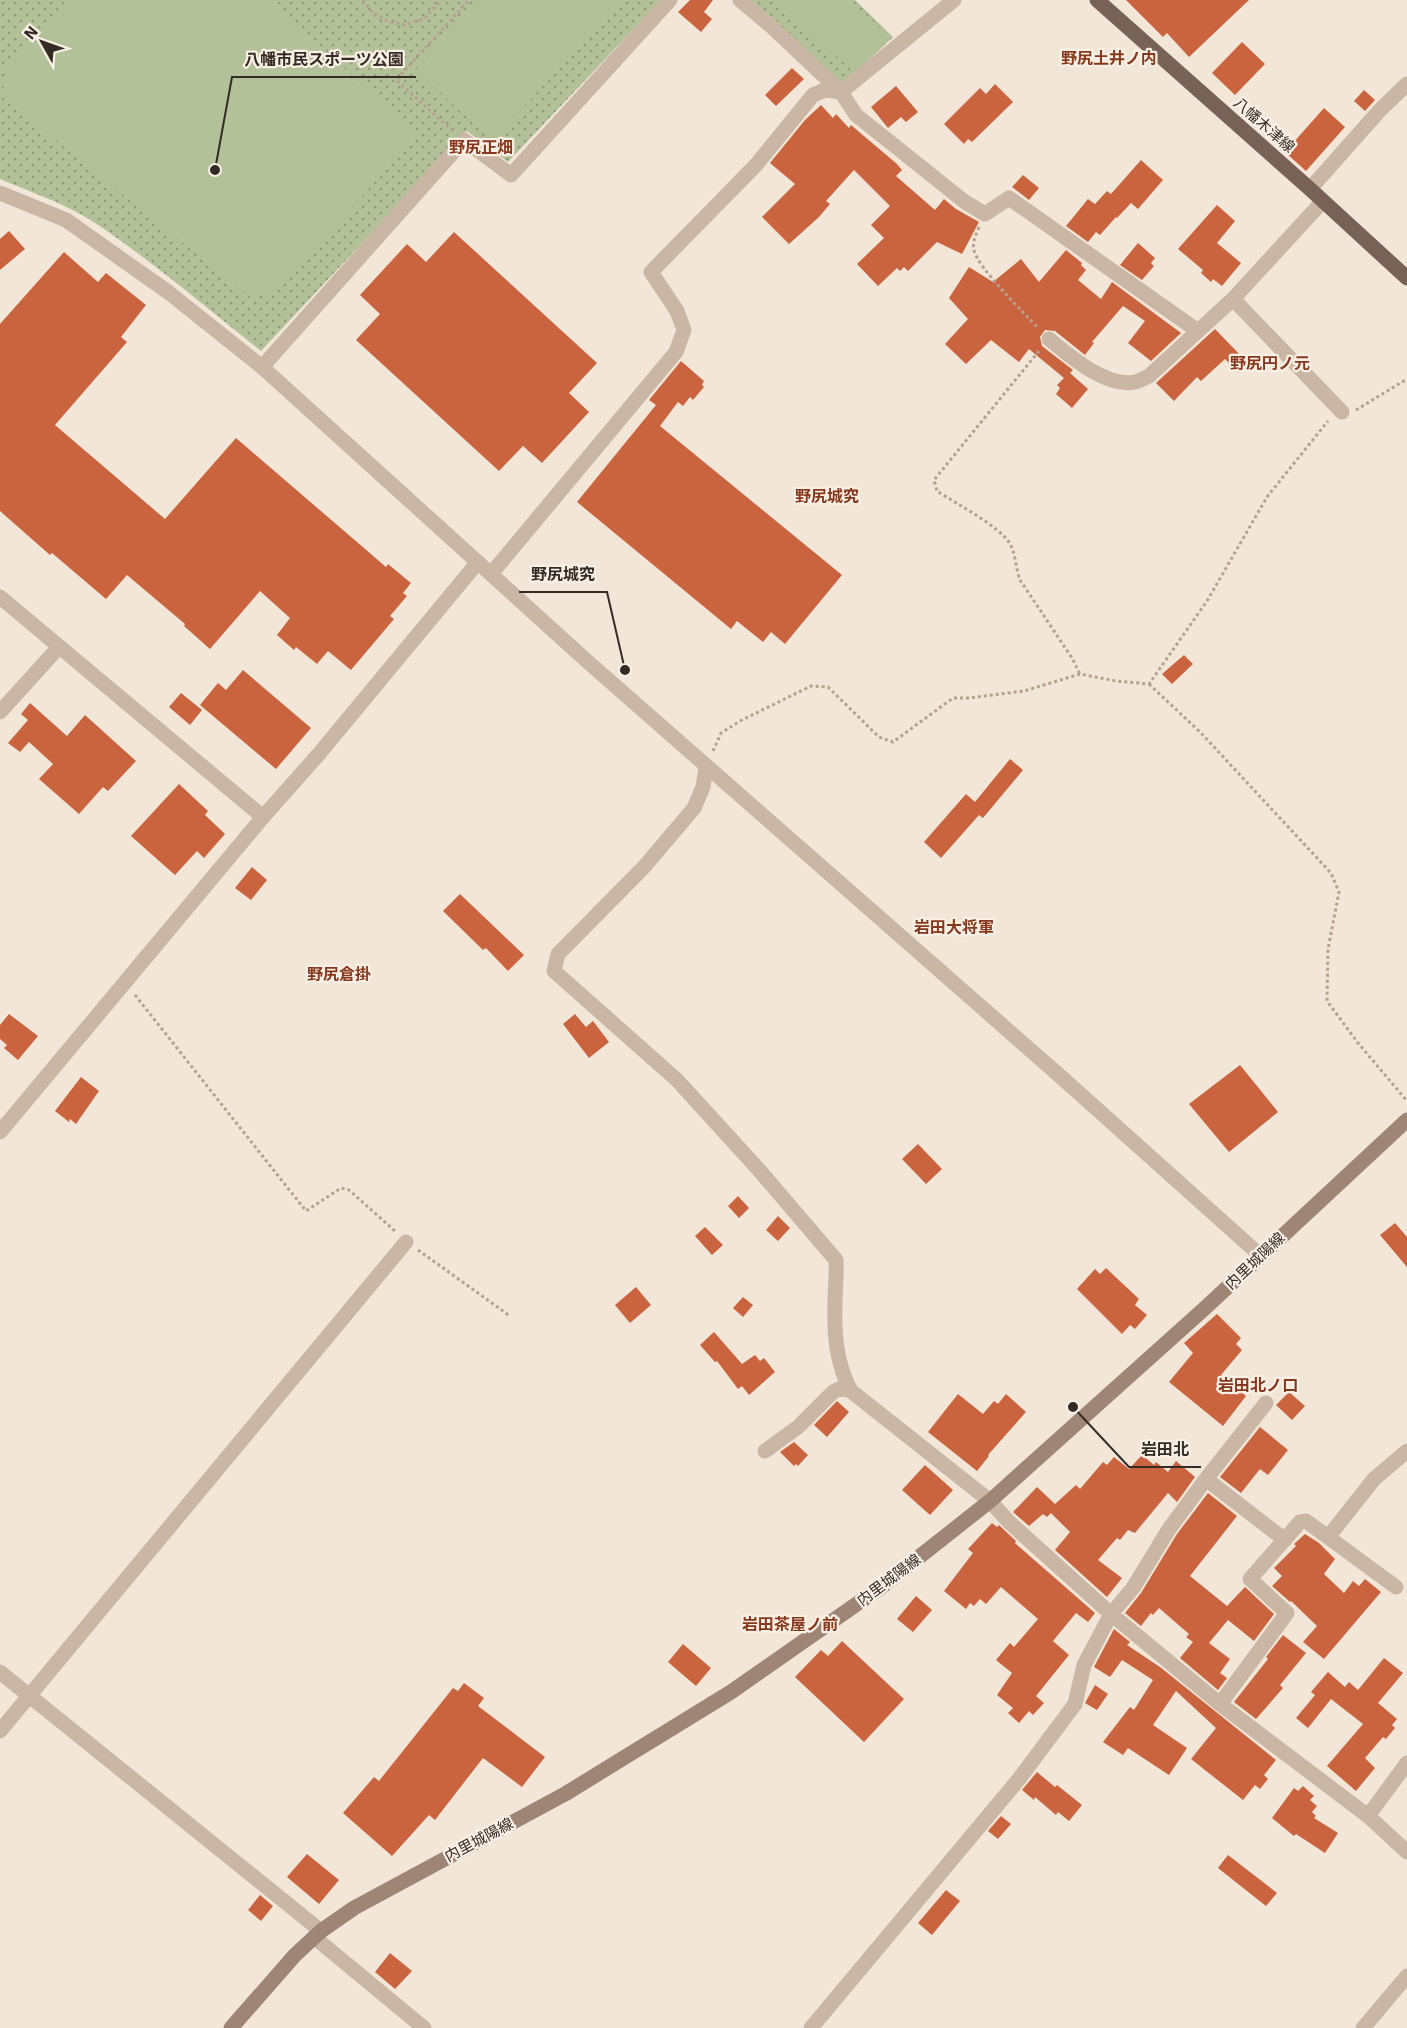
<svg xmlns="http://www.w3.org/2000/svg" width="1407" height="2028" viewBox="0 0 1407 2028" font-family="'IBM Plex Sans','Noto Sans JP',sans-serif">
<defs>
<pattern id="green-dots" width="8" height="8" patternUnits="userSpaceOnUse" patternTransform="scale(1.5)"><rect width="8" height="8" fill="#b2c198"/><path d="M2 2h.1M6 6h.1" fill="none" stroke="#929d7c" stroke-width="1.8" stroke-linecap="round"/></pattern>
</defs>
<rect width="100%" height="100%" fill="#f2e6d8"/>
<path fill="url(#green-dots)" d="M 0,0 L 661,0 L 508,162 L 467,131 L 261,351 C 205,307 149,258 89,219 C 61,202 30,192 0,179 Z
M 750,0 L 855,0 L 893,37 L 842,85 Z"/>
<path fill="#b2c198" d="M 69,0 L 270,0 L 417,135 L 278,290 L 250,297 L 1,96 L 8,68 Z
M 479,0 L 622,0 L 492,141 L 416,70 Z
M 773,0 L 850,0 L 888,35 L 853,71 Z"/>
<path fill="#c9643f" d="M 690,0 L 713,0 L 704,12 L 712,19 L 701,32 L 678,12 Z
M 1126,0 L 1249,0 L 1189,57 L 1167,33 L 1163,37 Z
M 1242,42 L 1265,64 L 1235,95 L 1212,73 Z
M 792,68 L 804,79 L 776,106 L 765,95 Z
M 995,84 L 1013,102 L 972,142 L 968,139 L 964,144 L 944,124 L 980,88 L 986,94 Z
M 896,86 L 918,112 L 906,122 L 901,117 L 888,128 L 871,107 Z
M 1364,90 L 1375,100 L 1365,111 L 1354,101 Z
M 821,105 L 833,118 L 836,114 L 849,128 L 851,125 L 897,164 L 902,170 L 896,176 L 935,210 L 944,199 L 956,209 L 979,222 L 962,254 L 937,242 L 908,271 L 904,267 L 900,271 L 897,268 L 878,286 L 857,264 L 884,238 L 871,225 L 890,206 L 854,170 L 826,201 L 830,204 L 819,217 L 789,244 L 762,217 L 795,184 L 770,163 L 805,120 Z
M 1324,108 L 1345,127 L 1306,171 L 1285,152 Z
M 1141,160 L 1163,180 L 1138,209 L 1131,203 L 1117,218 L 1116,217 L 1100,235 L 1096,232 L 1088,242 L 1066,226 L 1088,199 L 1095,204 L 1107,191 L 1111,194 Z
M 1023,175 L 1039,188 L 1029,200 L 1012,187 Z
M 1217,205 L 1235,221 L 1217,243 L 1241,263 L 1222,286 L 1213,279 L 1211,282 L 1201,273 L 1203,270 L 1178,249 Z
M 9,231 L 25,249 L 0,270 L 0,239 Z
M 454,232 L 597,363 L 569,393 L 589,412 L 542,463 L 523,446 L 499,471 L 356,340 L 380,314 L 360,295 L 407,244 L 426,262 Z
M 1138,243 L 1155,258 L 1151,263 L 1154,266 L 1142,280 L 1120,265 Z
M 1066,250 L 1082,263 L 1081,265 L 1086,270 L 1078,280 L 1101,299 L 1112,282 L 1181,333 L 1151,361 L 1128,343 L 1145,321 L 1123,306 L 1092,342 L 1094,343 L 1085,355 L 1055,331 L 1045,330 L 1040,337 L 1042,346 L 1073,370 L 1070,373 L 1088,389 L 1072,408 L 1056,394 L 1060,388 L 1057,385 L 1064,378 L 1029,349 L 1019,362 L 991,340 L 966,364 L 945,344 L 968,319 L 949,298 L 969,267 L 993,282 L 1021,259 L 1039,282 Z
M 64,252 L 98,282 L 106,273 L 146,305 L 121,337 L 127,342 L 55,425 L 165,519 L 236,438 L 386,567 L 388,564 L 411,583 L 403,593 L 407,596 L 390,616 L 394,619 L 351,670 L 328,651 L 317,664 L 296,647 L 294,650 L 277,635 L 290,618 L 260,591 L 210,649 L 184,626 L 185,624 L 127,575 L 106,599 L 52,553 L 50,555 L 0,511 L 0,324 Z
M 1215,329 L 1247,362 L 1238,372 L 1225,359 L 1201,381 L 1197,377 L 1174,401 L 1156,383 Z
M 681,361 L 704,381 L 702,385 L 704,387 L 693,400 L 690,397 L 683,406 L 678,402 L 660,426 L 842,575 L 785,644 L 771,632 L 763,642 L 737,621 L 731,629 L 577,502 L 656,405 L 649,400 Z
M 1184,655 L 1193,664 L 1172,684 L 1162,674 Z
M 243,670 L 311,728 L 276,769 L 200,705 L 218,683 L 226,690 Z
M 181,693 L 202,710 L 190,725 L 169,707 Z
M 30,703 L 67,736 L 85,715 L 136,761 L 108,791 L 103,787 L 79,814 L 39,779 L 53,764 L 29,742 L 20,752 L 8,743 L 28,720 L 21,714 Z
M 1010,759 L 1023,770 L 983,818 L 979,815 L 941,858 L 924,842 L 966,794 L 975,802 Z
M 179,784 L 208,811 L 205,815 L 225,834 L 204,858 L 197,851 L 175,875 L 131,836 Z
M 252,867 L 267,880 L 251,900 L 235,888 Z
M 460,894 L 524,955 L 508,971 L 486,948 L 483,950 L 443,911 Z
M 9,1014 L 38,1036 L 18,1060 L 4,1048 L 7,1045 L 0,1039 L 0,1025 Z
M 575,1014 L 586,1027 L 593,1021 L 609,1042 L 589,1058 L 563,1024 Z
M 1240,1065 L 1278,1112 L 1229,1152 L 1189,1104 Z
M 81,1077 L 99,1091 L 76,1124 L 70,1119 L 69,1122 L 55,1111 Z
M 918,1144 L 942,1169 L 926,1184 L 902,1159 Z
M 738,1196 L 749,1208 L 739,1218 L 728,1206 Z
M 778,1216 L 790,1228 L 778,1241 L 766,1230 Z
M 1395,1223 L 1407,1237 L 1407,1267 L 1380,1235 Z
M 705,1227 L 723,1245 L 712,1255 L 695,1236 Z
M 1106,1268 L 1139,1299 L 1135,1305 L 1147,1315 L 1135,1329 L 1130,1325 L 1122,1334 L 1077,1289 L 1095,1269 L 1100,1274 Z
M 636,1287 L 651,1305 L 630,1323 L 615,1305 Z
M 743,1297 L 753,1305 L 743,1317 L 733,1308 Z
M 1217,1314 L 1241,1338 L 1236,1344 L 1242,1350 L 1221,1375 L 1246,1396 L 1223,1426 L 1169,1382 L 1193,1353 L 1184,1343 Z
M 714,1332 L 742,1364 L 755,1355 L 760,1361 L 764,1358 L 775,1372 L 749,1395 L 742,1386 L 738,1389 L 717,1361 L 715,1362 L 700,1345 Z
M 1289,1392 L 1305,1406 L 1292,1420 L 1276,1405 Z
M 958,1394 L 983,1414 L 994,1401 L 998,1404 L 1006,1394 L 1026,1412 L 988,1455 L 989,1456 L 977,1471 L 928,1432 Z
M 837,1401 L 849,1412 L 827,1437 L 814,1425 Z
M 1260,1427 L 1288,1450 L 1268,1475 L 1260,1469 L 1241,1493 L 1220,1477 Z
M 794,1442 L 808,1455 L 798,1466 L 796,1464 L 794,1466 L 780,1452 Z
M 1142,1455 L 1154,1465 L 1156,1462 L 1168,1472 L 1176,1461 L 1195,1477 L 1177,1502 L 1168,1493 L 1135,1533 L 1128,1530 L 1120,1540 L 1117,1538 L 1098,1560 L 1122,1578 L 1107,1597 L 1055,1550 L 1070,1532 L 1051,1513 L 1047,1517 L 1043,1514 L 1029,1526 L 1013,1512 L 1037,1487 L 1055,1504 L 1076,1485 L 1080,1489 L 1103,1462 L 1107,1465 L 1114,1457 L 1129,1469 Z
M 925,1465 L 953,1490 L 930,1515 L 902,1490 Z
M 1208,1493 L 1237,1516 L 1190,1576 L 1227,1606 L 1245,1587 L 1274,1614 L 1254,1641 L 1228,1620 L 1209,1643 L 1230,1659 L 1220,1673 L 1227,1678 L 1218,1690 L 1180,1658 L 1193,1642 L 1186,1637 L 1189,1634 L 1159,1608 L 1153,1615 L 1151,1613 L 1141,1626 L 1125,1613 L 1141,1593 L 1177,1534 Z
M 992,1523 L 997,1527 L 999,1525 L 1016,1541 L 1015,1543 L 1095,1613 L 1088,1622 L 1076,1613 L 1053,1641 L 1069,1655 L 1036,1696 L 1044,1703 L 1033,1715 L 1029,1711 L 1019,1723 L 1008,1713 L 1013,1708 L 997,1695 L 1012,1673 L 996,1660 L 1010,1643 L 1014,1647 L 1038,1619 L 1001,1587 L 986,1604 L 980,1599 L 974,1606 L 970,1603 L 966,1609 L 944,1591 L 973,1553 L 968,1549 Z
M 1305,1534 L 1319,1543 L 1335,1559 L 1324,1574 L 1344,1593 L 1353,1581 L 1359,1586 L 1365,1579 L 1381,1592 L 1324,1659 L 1303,1642 L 1317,1626 L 1291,1601 L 1290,1602 L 1272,1586 L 1282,1576 L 1274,1568 L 1296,1546 L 1294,1544 Z
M 916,1596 L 932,1610 L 913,1632 L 897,1619 Z
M 1114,1629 L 1130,1642 L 1127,1645 L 1160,1667 L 1276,1760 L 1264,1775 L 1268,1779 L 1260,1789 L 1255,1785 L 1243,1800 L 1191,1759 L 1216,1728 L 1176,1691 L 1153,1725 L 1187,1748 L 1169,1775 L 1128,1748 L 1123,1755 L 1103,1742 L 1130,1707 L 1134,1710 L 1153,1680 L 1122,1660 L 1110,1677 L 1094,1667 Z
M 1283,1635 L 1306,1653 L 1280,1685 L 1283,1688 L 1256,1719 L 1234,1702 L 1268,1659 L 1266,1657 Z
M 842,1641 L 904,1699 L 864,1742 L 795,1677 L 821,1650 L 828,1656 Z
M 683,1644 L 711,1668 L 696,1686 L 668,1662 Z
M 1384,1658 L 1403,1673 L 1378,1703 L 1397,1719 L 1392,1725 L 1395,1728 L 1386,1739 L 1383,1737 L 1365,1758 L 1375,1768 L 1356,1791 L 1327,1766 L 1363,1724 L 1331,1699 L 1308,1728 L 1296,1718 L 1315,1695 L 1311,1692 L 1328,1672 L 1345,1687 L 1349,1682 L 1358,1690 Z
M 464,1683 L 484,1698 L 478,1706 L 545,1757 L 522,1787 L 483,1758 L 435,1820 L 429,1815 L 392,1856 L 343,1813 L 374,1777 L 379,1781 L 453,1688 L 458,1691 Z
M 1095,1685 L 1108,1694 L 1097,1710 L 1085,1703 Z
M 1037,1772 L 1055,1787 L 1057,1785 L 1082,1805 L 1069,1821 L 1058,1812 L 1056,1815 L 1035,1797 L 1034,1800 L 1022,1790 Z
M 1303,1786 L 1314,1796 L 1310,1800 L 1317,1806 L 1312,1812 L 1316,1816 L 1314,1818 L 1338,1833 L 1325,1853 L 1296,1834 L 1294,1836 L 1272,1818 L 1294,1788 L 1298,1791 Z
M 1001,1816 L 1011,1824 L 998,1839 L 988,1831 Z
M 307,1854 L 339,1880 L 319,1904 L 287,1877 Z
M 1228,1855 L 1277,1893 L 1266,1906 L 1218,1868 Z
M 946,1890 L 960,1901 L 932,1935 L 918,1923 Z
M 260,1895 L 273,1906 L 261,1921 L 248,1910 Z
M 390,1953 L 412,1971 L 395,1989 L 375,1972 Z"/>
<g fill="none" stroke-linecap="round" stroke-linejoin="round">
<path stroke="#b6a08f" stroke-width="3" stroke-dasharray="3 3" stroke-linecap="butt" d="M 363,0 L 372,12 L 387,21 L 404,25 L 424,19 L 441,0
M 453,131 L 396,80 L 469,0
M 979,227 C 976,235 972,242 974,250 C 977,267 1024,313 1038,328
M 1039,351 L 934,480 L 937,491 C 955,503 1001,527 1010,544 C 1015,551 1016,570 1020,580 L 1072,658 L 1080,674
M 1356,410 L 1407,379
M 1149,684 L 1201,733 L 1331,873 L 1339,892 L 1328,949 L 1327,1001 L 1358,1043 L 1407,1101
M 713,751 L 721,733 L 740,721 L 811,686 L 828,687 L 879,737 L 893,742 L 953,698 L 969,698 L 1024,691 L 1080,674 L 1116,681 L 1149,684 L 1207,601 L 1267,497 L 1328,421
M 135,995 L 306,1211 L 341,1188 L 349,1190 L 395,1231
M 418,1250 L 510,1316"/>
<path stroke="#cab6a4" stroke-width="15" d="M 740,0 L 771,26 L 841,92 L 856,115 L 965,202 L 985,214 L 1009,198 L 1198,331
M 1310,189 L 1380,110 L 1407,84
M 1323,201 L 1233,299 L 1342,412
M 1049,339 C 1070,356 1106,388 1135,382 C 1140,381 1144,378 1149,376 L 1233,299
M 262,367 L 464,140 L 511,175 L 670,0
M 491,574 L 676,352 L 684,330 L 677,311 L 651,272 L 756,165 L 813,95 L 825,90 L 841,92 L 954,0
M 0,712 L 59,647
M 706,767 L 703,787 L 694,808 L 644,867 L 558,954 L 554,971 L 677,1080 L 759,1170 L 836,1260 C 837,1274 835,1288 835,1303 C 834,1334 836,1363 851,1391
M 263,817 L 318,755 L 478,562
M 765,1451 L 798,1427 L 833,1392 L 841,1388 L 851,1391 L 990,1501 L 1009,1522 L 1111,1614 L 1220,1704 L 1368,1816 L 1407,1852
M 1206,1479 L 1285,1540
M 1329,1536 L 1374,1479 L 1407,1451
M 0,1672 L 321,1931
M 1220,1704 L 1287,1613 L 1250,1579 L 1300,1522 L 1306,1521 L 1396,1587
M 0,1731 L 406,1242
M 1368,1816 L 1407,1763
M 314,1937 L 424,2028
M 811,2028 L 1019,1779 L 1075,1704 L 1084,1665 L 1111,1614 L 1133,1588 L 1169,1529 L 1206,1479 L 1266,1403
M 1363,2028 L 1407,1976"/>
<path stroke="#cab6a4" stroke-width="15" d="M 0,193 L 66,220 L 168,292 L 262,367 L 588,662 L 1060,1076 L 1261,1256
M 0,597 L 263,817 L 0,1132"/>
<path stroke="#9e8576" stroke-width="15" d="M 231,2028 L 295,1955 L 321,1931 L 354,1908 L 565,1794 L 731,1692 L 881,1587 L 990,1501 L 1204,1309 L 1407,1120"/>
<path stroke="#786257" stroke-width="15" d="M 1097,0 L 1310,189 L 1407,278"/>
</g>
<g text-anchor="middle" stroke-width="4.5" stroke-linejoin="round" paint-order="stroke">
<g font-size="15" fill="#352b26" stroke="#faf0e5">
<text transform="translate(1264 125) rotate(41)" y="5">八幡木津線</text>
<text transform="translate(1255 1261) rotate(-43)" y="5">内里城陽線</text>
<text transform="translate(889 1580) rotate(-37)" y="5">内里城陽線</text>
<text transform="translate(479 1840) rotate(-28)" y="5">内里城陽線</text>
</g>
<g font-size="16" font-weight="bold" fill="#86381d" stroke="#faf0e5">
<text x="1109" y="64">野尻土井ノ内</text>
<text x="481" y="153">野尻正畑</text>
<text x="1270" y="369">野尻円ノ元</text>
<text x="827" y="502">野尻城究</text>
<text x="954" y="933">岩田大将軍</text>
<text x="339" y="980">野尻倉掛</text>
<text x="1258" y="1391">岩田北ノ口</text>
<text x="790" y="1630">岩田茶屋ノ前</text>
</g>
</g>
<path fill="none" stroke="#352b26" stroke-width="2" d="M215 170L232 77H416M625 670L607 592H519M1073 1407L1129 1467H1201"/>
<g fill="#352b26" stroke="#faf0e5" stroke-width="2">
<circle cx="215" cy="170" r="6"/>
<circle cx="625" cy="670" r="6"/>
<circle cx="1073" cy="1407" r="6"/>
</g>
<g font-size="16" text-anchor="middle" font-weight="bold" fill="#352b26" stroke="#faf0e5" stroke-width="4.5" stroke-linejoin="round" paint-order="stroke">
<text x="324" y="65">八幡市民スポーツ公園</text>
<text x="563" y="580">野尻城究</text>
<text x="1165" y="1455">岩田北</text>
</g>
<g transform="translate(42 42) rotate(310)" stroke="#faf0e5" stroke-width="4.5" paint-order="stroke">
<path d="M0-4.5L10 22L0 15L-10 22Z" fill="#352b26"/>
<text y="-9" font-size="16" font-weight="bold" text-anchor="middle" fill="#352b26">N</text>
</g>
</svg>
